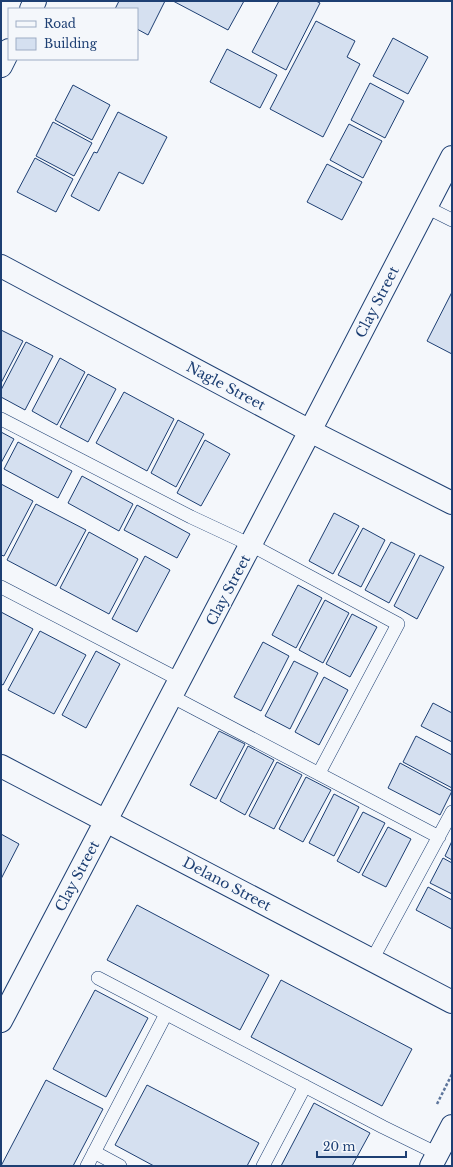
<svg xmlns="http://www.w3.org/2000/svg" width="453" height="1167" viewBox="0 0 453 1167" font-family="'Libre Baskerville',serif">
<rect width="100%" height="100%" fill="#f4f7fb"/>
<path fill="#d5e0f0" stroke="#1d3f73" d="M 119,1 L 165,1 L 148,35 L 137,29 L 137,9 L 115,9 Z
M 173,1 L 244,1 L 228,30 Z
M 279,1 L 316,1 L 320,3 L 286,70 L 252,52 Z
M 316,21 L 355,41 L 347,57 L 360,64 L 323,137 L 270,109 Z
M 393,38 L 428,57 L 408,94 L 373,76 Z
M 227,49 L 277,75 L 260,108 L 210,82 Z
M 370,83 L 404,101 L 385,138 L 351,120 Z
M 73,85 L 110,105 L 92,140 L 55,120 Z
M 118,112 L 167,137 L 143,184 L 119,172 L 99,211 L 71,196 L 94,152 L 97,153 Z
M 53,122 L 92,143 L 74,176 L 36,156 Z
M 349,124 L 382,141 L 363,178 L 330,160 Z
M 35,158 L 73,179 L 56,212 L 17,192 Z
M 327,164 L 362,182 L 342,220 L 307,202 Z
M 452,292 L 452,354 L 427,341 Z
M 1,330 L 23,341 L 1,383 Z
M 26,342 L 53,356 L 25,410 L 1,397 L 1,390 Z
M 60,358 L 85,372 L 57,425 L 32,411 Z
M 88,374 L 116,389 L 88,442 L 60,427 Z
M 124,392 L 174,419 L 147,471 L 96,443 Z
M 178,420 L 204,434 L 176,487 L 151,473 Z
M 1,432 L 14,439 L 1,463 Z
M 205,440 L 230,454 L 201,506 L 177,493 Z
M 18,442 L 72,471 L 58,498 L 4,469 Z
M 82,476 L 133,504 L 119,531 L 68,503 Z
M 1,484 L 33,501 L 4,556 L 1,555 Z
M 36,504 L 86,530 L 56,586 L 7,560 Z
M 137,505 L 190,534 L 177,558 L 124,530 Z
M 334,513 L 359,526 L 333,574 L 309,561 Z
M 363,528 L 385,540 L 361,587 L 338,575 Z
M 89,532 L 138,559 L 109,614 L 60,588 Z
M 391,542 L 415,554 L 389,603 L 365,590 Z
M 420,555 L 444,567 L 417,619 L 394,606 Z
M 145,556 L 170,570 L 137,632 L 112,619 Z
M 298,585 L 322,598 L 296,648 L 272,635 Z
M 325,600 L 349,613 L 323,663 L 299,650 Z
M 1,612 L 33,629 L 3,685 L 1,684 Z
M 352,614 L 377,627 L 350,677 L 326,664 Z
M 40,631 L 86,655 L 54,714 L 8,690 Z
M 263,642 L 289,656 L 261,711 L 234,697 Z
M 96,651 L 120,664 L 86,728 L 62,715 Z
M 294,661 L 318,673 L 290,729 L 265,716 Z
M 324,677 L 348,690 L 319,745 L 295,732 Z
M 433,703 L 452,713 L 452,742 L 421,726 Z
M 219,731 L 245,744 L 216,799 L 190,785 Z
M 416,736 L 452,755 L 452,788 L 403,762 Z
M 248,746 L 274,760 L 245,815 L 220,801 Z
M 277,762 L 302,775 L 274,829 L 249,816 Z
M 400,763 L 452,791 L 440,815 L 388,788 Z
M 306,777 L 331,790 L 303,842 L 279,829 Z
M 334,794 L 359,807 L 334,856 L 309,843 Z
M 363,812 L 385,823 L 359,873 L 337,861 Z
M 388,827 L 411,839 L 386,887 L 362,875 Z
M 1,834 L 19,844 L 1,879 Z
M 452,841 L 452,860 L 445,856 Z
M 443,858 L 452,863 L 452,894 L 430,883 Z
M 428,887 L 452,900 L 452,929 L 416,910 Z
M 137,905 L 269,975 L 240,1030 L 107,960 Z
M 281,980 L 412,1049 L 382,1106 L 251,1037 Z
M 95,990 L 148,1018 L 106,1097 L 53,1069 Z
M 46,1080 L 103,1109 L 73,1166 L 1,1166 Z
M 147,1085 L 259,1143 L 247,1166 L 154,1166 L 115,1145 Z
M 314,1103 L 370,1133 L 352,1166 L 281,1166 Z"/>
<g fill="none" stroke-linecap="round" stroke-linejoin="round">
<defs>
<path id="lane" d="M 426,207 L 452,220
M 1,419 L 191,517 L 251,545 L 398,624 L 319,773
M 1,587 L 180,680
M 171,696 L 439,837
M 372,960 L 452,812
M 98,978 L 383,1127 L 438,1154
M 94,1152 L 120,1166
M 87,1166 L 166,1014
M 263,1166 L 305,1086"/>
<path id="street" d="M 31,9 L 35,1
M 1,66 L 9,50
M 1,266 L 310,431 L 452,503
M 1,766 L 452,1002
M 1,1021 L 310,431 L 452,157"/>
<path id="secondary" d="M 431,1166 L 452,1126"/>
</defs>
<use href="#lane" stroke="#1d3f73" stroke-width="14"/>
<use href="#street" stroke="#1d3f73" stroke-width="24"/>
<use href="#secondary" stroke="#1d3f73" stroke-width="24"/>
<path stroke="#5e769c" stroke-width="2.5" stroke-dasharray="3 2" stroke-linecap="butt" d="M 437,1104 L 452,1074"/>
<use href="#lane" stroke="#f4f7fb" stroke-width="13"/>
<use href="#street" stroke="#f4f7fb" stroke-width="22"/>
<use href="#secondary" stroke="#f4f7fb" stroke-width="22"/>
</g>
<g text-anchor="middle" stroke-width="3" stroke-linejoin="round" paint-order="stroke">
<g font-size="14" fill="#1d3f73" stroke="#f4f7fb">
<text transform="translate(377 302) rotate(-63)" y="5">Clay Street</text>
<text transform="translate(226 386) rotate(28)" y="5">Nagle Street</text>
<text transform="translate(228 590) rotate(-62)" y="5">Clay Street</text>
<text transform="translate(77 876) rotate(-62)" y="5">Clay Street</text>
<text transform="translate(227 884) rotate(28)" y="5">Delano Street</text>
</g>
</g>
<rect width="453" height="1167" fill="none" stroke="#1d3f73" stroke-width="4"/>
<rect x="8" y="8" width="130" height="52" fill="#f4f7fb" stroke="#9eadc5"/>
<rect x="16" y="21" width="20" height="6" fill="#f4f7fb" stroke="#9eadc5"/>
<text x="44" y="28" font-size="12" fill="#1d3f73">Road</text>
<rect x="16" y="38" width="20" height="12" fill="#d5e0f0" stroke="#9eadc5"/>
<text x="44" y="48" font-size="12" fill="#1d3f73">Building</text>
<path d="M317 1151v6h89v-6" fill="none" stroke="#1d3f73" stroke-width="2"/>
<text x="323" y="1151" font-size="12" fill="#1d3f73" stroke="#f4f7fb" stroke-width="3" paint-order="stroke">20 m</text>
</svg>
